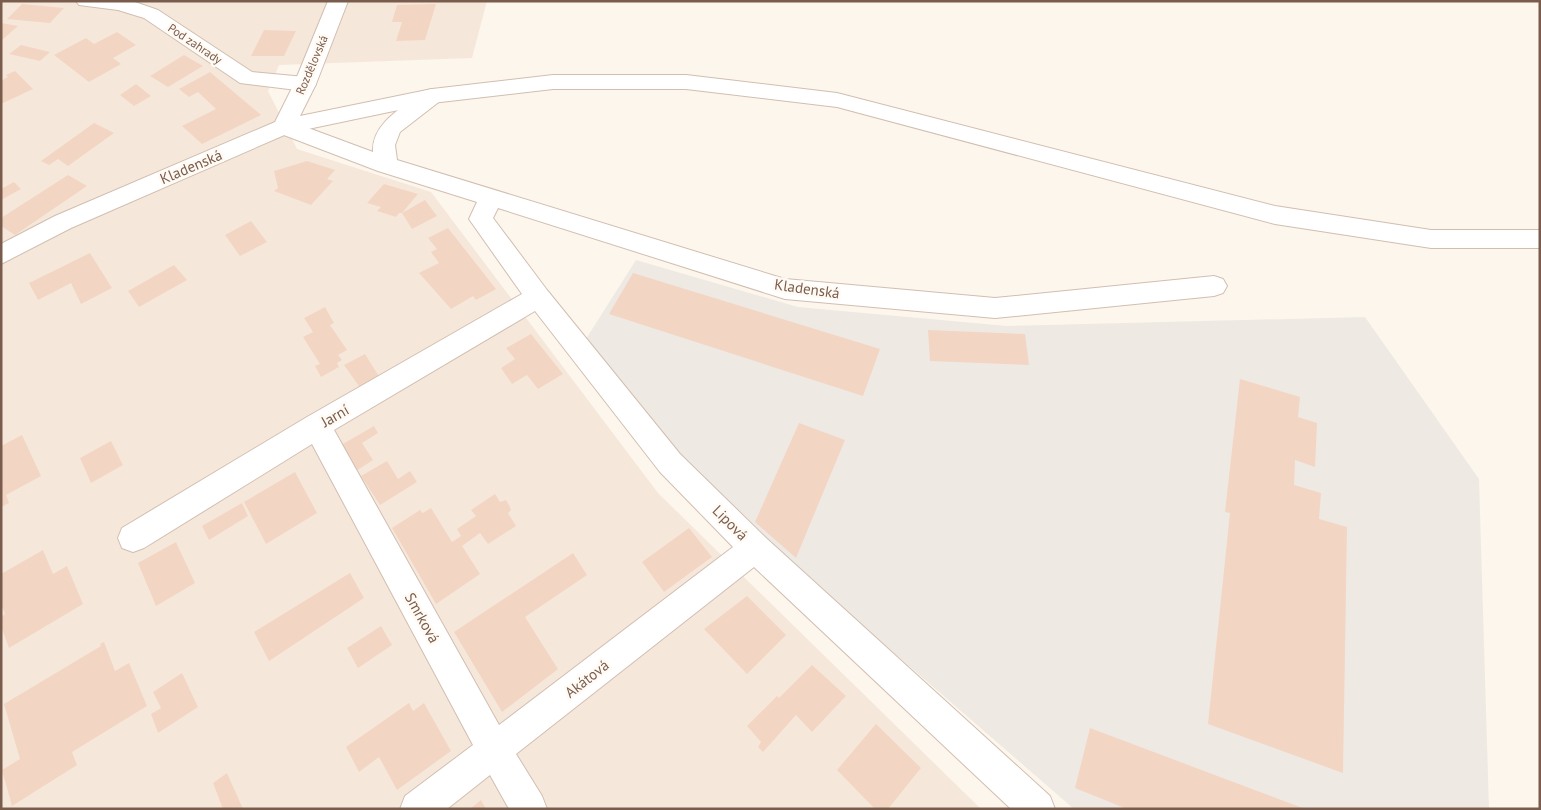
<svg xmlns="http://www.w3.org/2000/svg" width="1541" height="810" viewBox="0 0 1541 810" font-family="'PT Sans',sans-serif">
<rect width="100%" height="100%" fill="#fdf6ec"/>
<path fill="#f5e8da" d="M 1,1 L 487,1 L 472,58 L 279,65 L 268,91 L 297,149 L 431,192 L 658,493 L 981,809 L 1,809 Z"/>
<path fill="#efe9e4" d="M 636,260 L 798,307 L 1007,326 L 1365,317 L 1479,479 L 1489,809 L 1074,809 L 795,567 L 666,444 L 584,342 Z"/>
<path fill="#f3d5c3" d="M 22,4 L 64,8 L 50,23 L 7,19 Z
M 436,4 L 425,40 L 396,41 L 402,22 L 392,22 L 397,5 Z
M 1,23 L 18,26 L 1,41 Z
M 264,30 L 296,31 L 284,56 L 251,56 Z
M 117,32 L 136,45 L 113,58 L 121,64 L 89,82 L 54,55 L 86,38 L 94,44 Z
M 21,45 L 50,52 L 40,61 L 9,54 Z
M 184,55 L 203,66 L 168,87 L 150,76 Z
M 15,71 L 33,89 L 1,104 L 1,81 L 8,77 L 6,75 Z
M 210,72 L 261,115 L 202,144 L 182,126 L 216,109 L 198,92 L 189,97 L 179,89 Z
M 136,84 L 151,96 L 134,106 L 120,95 Z
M 94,123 L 114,133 L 68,166 L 58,159 L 49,165 L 41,161 Z
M 307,161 L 335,170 L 327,179 L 333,181 L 311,205 L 274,191 L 278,188 L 274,171 Z
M 68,175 L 87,186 L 15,235 L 1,226 L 1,218 Z
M 14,182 L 21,189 L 1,200 L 1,189 Z
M 384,184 L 418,194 L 402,213 L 425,200 L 437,216 L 412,229 L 402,213 L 399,213 L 396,217 L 377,211 L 381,207 L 367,203 Z
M 251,221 L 267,242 L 240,256 L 225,235 Z
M 448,228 L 496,289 L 476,300 L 473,296 L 451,309 L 419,273 L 439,263 L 431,252 L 437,249 L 428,238 Z
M 90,253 L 112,288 L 81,304 L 71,283 L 38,300 L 29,283 Z
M 174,265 L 187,280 L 139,307 L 128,291 Z
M 633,273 L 880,349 L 863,396 L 609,314 Z
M 325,307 L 334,323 L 330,325 L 347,350 L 338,355 L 342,360 L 337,363 L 339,367 L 321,377 L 315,366 L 320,364 L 303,337 L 313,332 L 304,318 Z
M 928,330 L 1025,334 L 1029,365 L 930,361 Z
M 531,334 L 563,374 L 538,389 L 527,375 L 512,384 L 501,368 L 515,359 L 506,348 Z
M 365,354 L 380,378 L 361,389 L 344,365 Z
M 1240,379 L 1300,397 L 1298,417 L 1317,423 L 1315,467 L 1295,460 L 1294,485 L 1321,493 L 1319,519 L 1347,527 L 1343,773 L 1208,724 L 1230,513 L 1225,512 Z
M 799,423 L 845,440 L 796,558 L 755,522 Z
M 374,426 L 378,433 L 362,443 L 373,460 L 356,471 L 341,445 Z
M 22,435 L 41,476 L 6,495 L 9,503 L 1,507 L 1,446 Z
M 111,441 L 123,465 L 91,483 L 80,458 Z
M 387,461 L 398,479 L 410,471 L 417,482 L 380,505 L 361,476 Z
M 295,472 L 317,513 L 266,544 L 244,502 Z
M 495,494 L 500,502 L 506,500 L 509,505 L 511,510 L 508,513 L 516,526 L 488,544 L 480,533 L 462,546 L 480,574 L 436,604 L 392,528 L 420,510 L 423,513 L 431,508 L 452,542 L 461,536 L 457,529 L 476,516 L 471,510 Z
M 242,503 L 248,516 L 209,540 L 202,526 Z
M 689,528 L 712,557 L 664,592 L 642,562 Z
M 176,542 L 195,583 L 156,606 L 138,563 Z
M 43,550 L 53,574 L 67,566 L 83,604 L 9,648 L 1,626 L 1,617 L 5,614 L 1,604 L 1,574 Z
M 573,553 L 587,575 L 525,617 L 558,669 L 502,712 L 454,632 Z
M 350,573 L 364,598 L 269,661 L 254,632 Z
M 747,596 L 786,635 L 747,674 L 704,629 Z
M 381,626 L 392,645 L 358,668 L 347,648 Z
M 104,642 L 115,671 L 129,663 L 147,706 L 72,752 L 77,765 L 12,806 L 2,770 L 20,759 L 4,704 L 101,646 L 100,644 Z
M 812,665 L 846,696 L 812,732 L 796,715 L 763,752 L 758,747 L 761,742 L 747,726 L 777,696 L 779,698 Z
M 182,673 L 198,707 L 158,733 L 151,714 L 161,708 L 153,692 Z
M 409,703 L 413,711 L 424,703 L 451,751 L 397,790 L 379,757 L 359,772 L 346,747 Z
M 876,724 L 921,768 L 888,809 L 875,809 L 837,770 Z
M 1090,728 L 1305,809 L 1127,809 L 1075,788 Z
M 227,773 L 243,809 L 223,809 L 213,783 Z
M 481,800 L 486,809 L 470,809 Z"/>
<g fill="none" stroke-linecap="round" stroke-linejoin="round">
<defs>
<path id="minor" d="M 76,1 L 132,1 L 158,10 L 252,72 L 305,77 L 313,79 L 316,84 L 313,89 L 305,91 L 240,83 L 144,18 L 118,10 L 79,5 Z
M 432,89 L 440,91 L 443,96 L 440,101 L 400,132 L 395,145 L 397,160 L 785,279 L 995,298 L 1214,276 L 1223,279 L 1227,286 L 1223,293 L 1214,296 L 995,318 L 785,299 L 498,208 L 493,218 L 547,290 L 680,454 L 766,538 L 1050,796 L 1055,809 L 1011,809 L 754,567 L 516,754 L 542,796 L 547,809 L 509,809 L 490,775 L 447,809 L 400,809 L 405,796 L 473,745 L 312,444 L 144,548 L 133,552 L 122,548 L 118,538 L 122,528 L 307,417 L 522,294 L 469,219 L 477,202 L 378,171 L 276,132 L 273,127 L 276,122 L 284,119 L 373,152 C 371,123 405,106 424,91 ZM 535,311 L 660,472 L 733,547 L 499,725 L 334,430 Z"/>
<path id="tertiary" d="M 328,1 L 348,1 L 316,84 L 300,116 L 432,89 L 553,75 L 686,75 L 837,93 L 1275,206 L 1431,230 L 1540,230 L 1540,248 L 1431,248 L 1275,224 L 837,107 L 686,89 L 553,89 L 432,103 L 289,133 L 71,228 L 1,264 L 1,244 L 55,216 L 275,122 L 294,84 Z"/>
</defs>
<use href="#minor" stroke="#d1beb0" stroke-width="2"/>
<use href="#tertiary" stroke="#d1beb0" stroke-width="2"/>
<use href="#minor" fill="#fff" fill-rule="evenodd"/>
<use href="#tertiary" fill="#fff" fill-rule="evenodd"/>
</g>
<g text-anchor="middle" stroke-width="5" stroke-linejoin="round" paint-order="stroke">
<g font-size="12" fill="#7a5c4d" stroke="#fffaf3">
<text transform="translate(195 44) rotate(34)" y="4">Pod zahrady</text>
<text transform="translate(312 65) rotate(-67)" y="4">Rozdělovská</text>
</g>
<g font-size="15" fill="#7a5c4d" stroke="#fffaf3">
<text transform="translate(191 167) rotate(-23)" y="5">Kladenská</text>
<text transform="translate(807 289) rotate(8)" y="5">Kladenská</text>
<text transform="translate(335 416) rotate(-30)" y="5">Jarní</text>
<text transform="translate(730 523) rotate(45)" y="5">Lipová</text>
<text transform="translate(422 618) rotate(61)" y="5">Smrková</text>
<text transform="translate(587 679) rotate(-38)" y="5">Akátová</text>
</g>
</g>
<rect width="1541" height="810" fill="none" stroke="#7a5c4d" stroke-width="5"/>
</svg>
